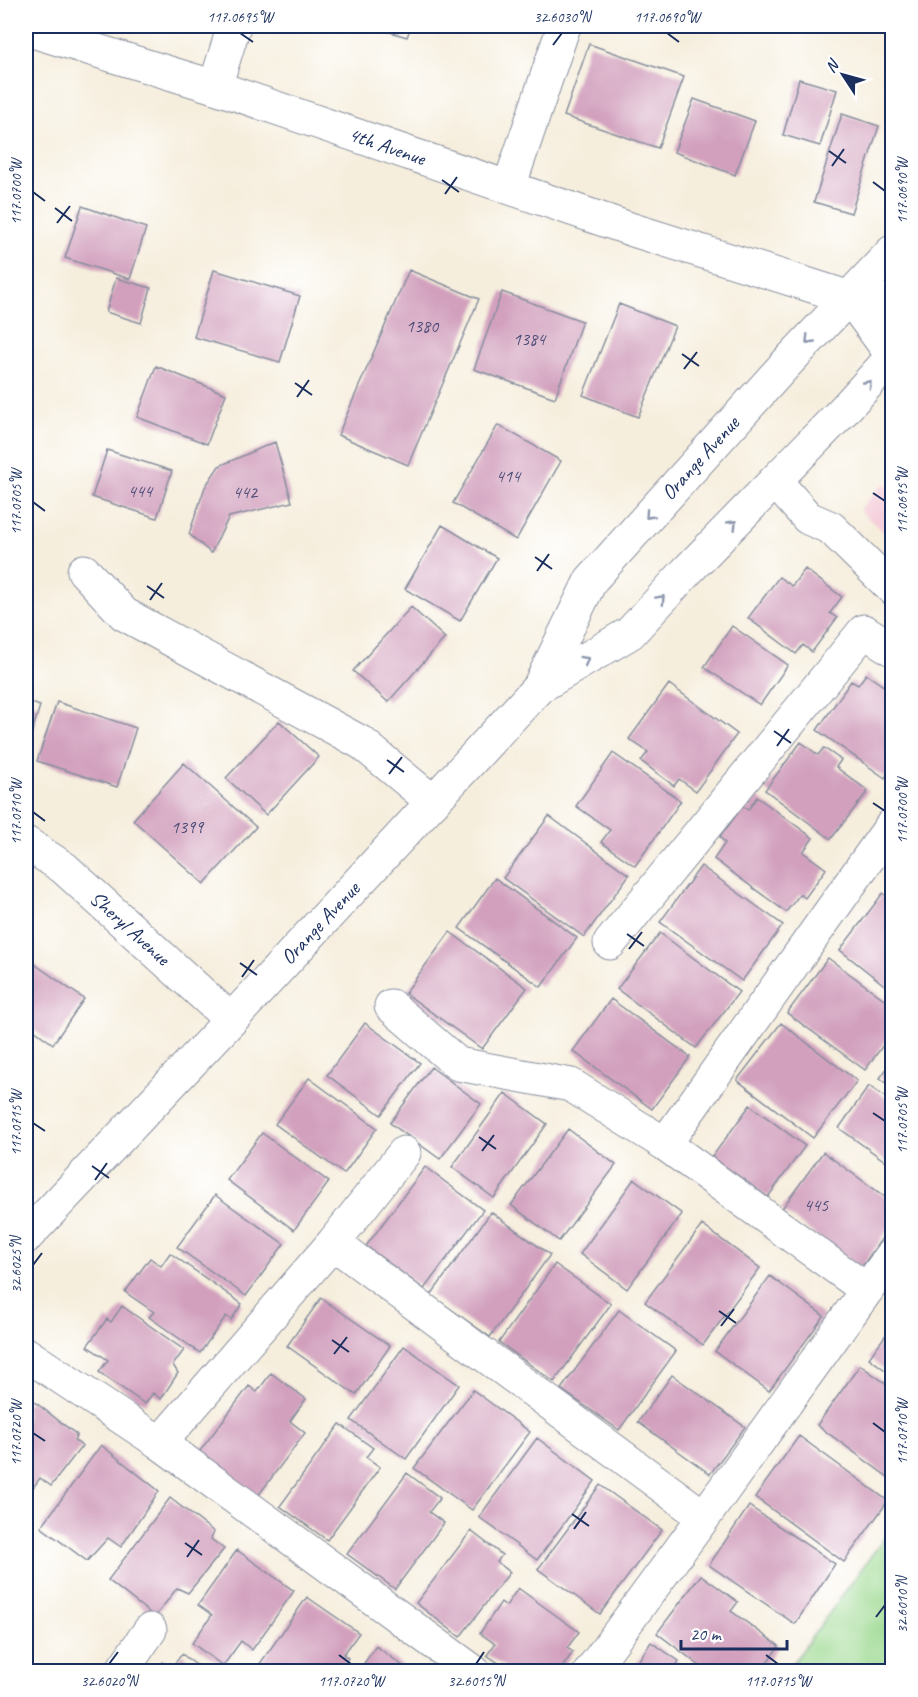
<svg xmlns="http://www.w3.org/2000/svg" width="918" height="1697" viewBox="0 0 918 1697" font-family="Caveat,sans-serif">
<rect width="100%" height="100%" fill="#fff"/>
<filter id="ink" filterUnits="userSpaceOnUse"><feTurbulence type="fractalNoise" baseFrequency=".0167" numOctaves="2"/><feDisplacementMap in="SourceGraphic" scale="12" xChannelSelector="R" yChannelSelector="G"/><feConvolveMatrix kernelMatrix="1 2 1 2 8 2 1 2 1" color-interpolation-filters="sRGB"/></filter>
<filter id="wash" filterUnits="userSpaceOnUse"><feTurbulence type="fractalNoise" baseFrequency=".008" numOctaves="4" result="noise"/><feDisplacementMap in="SourceGraphic" scale="24" xChannelSelector="R" yChannelSelector="G"/><feGaussianBlur stdDeviation="1.35" result="paint"/><feColorMatrix in="noise" values="0 0 0 0 0 0 0 0 0 0 0 0 0 0 0 0 0 1.4 0 .05"/><feComposite in="paint" operator="in"/></filter>
<g filter="url(#wash)">
<rect width="100%" height="100%" fill="#f6eedd"/>
<path fill="#f5cfdb" d="M 884,483 L 892,491 L 892,540 L 859,510 Z"/>
<path fill="#9ad88d" stroke="#5a8476" stroke-width="1.5" d="M 892,1527 L 892,1671 L 787,1671 Z"/>
<g id="blocks">
<path fill="#d2a0bd" d="M 370,26 L 411,26 L 407,37 Z
M 589,44 L 684,77 L 658,148 L 564,116 Z
M 799,79 L 837,90 L 820,146 L 783,135 Z
M 694,99 L 755,121 L 735,175 L 674,152 Z
M 842,114 L 879,126 L 851,213 L 814,202 Z
M 82,206 L 146,228 L 130,279 L 65,258 Z
M 214,270 L 300,296 L 280,362 L 194,337 Z
M 409,270 L 479,299 L 408,465 L 338,435 Z
M 116,278 L 151,288 L 141,323 L 106,312 Z
M 502,292 L 582,321 L 555,398 L 474,369 Z
M 619,304 L 675,326 L 638,417 L 583,395 Z
M 156,366 L 226,394 L 207,444 L 137,417 Z
M 498,425 L 561,461 L 516,540 L 453,503 Z
M 275,442 L 292,502 L 229,517 L 211,553 L 189,534 L 205,487 L 219,466 Z
M 107,450 L 172,471 L 157,518 L 92,497 Z
M 442,525 L 497,558 L 460,621 L 405,589 Z
M 805,569 L 842,597 L 830,613 L 837,618 L 812,652 L 803,645 L 796,654 L 748,618 L 779,577 L 792,586 Z
M 411,607 L 445,638 L 388,702 L 353,671 Z
M 732,626 L 788,665 L 760,705 L 704,667 Z
M 866,674 L 892,692 L 892,766 L 885,778 L 817,730 L 851,681 L 858,685 Z
M 669,684 L 737,734 L 696,791 L 679,779 L 674,786 L 641,761 L 648,752 L 629,739 Z
M 26,701 L 40,706 L 26,751 Z
M 57,702 L 136,728 L 117,787 L 37,761 Z
M 279,721 L 319,757 L 266,815 L 226,778 Z
M 801,742 L 818,755 L 824,748 L 841,760 L 836,767 L 868,791 L 831,839 L 765,790 Z
M 613,753 L 681,801 L 635,866 L 601,842 L 610,830 L 576,806 Z
M 184,763 L 256,827 L 204,884 L 133,820 Z
M 757,797 L 813,838 L 803,852 L 826,869 L 805,898 L 800,894 L 786,912 L 714,859 L 725,843 L 720,837 L 743,806 L 748,810 Z
M 549,816 L 629,875 L 584,937 L 503,878 Z
M 701,866 L 783,925 L 742,981 L 660,922 Z
M 495,878 L 577,938 L 541,987 L 459,928 Z
M 883,893 L 892,900 L 892,991 L 840,950 Z
M 450,932 L 527,988 L 482,1049 L 405,993 Z
M 660,933 L 739,992 L 696,1048 L 617,989 Z
M 26,958 L 84,999 L 53,1044 L 27,1025 L 26,1027 Z
M 828,958 L 892,1005 L 892,1033 L 865,1070 L 787,1013 Z
M 611,999 L 690,1057 L 652,1109 L 573,1051 Z
M 365,1023 L 420,1063 L 381,1115 L 327,1075 Z
M 781,1023 L 857,1081 L 813,1138 L 737,1080 Z
M 892,1061 L 892,1087 L 880,1078 Z
M 431,1067 L 481,1104 L 440,1159 L 390,1123 Z
M 309,1078 L 377,1128 L 344,1174 L 275,1124 Z
M 869,1086 L 892,1102 L 892,1166 L 839,1128 Z
M 505,1093 L 547,1124 L 494,1198 L 452,1167 Z
M 750,1105 L 805,1146 L 768,1197 L 712,1157 Z
M 568,1129 L 616,1165 L 559,1241 L 511,1205 Z
M 262,1133 L 329,1182 L 294,1230 L 227,1180 Z
M 823,1152 L 892,1202 L 892,1224 L 861,1268 L 781,1210 Z
M 425,1167 L 483,1210 L 424,1289 L 366,1246 Z
M 634,1179 L 682,1214 L 627,1289 L 580,1254 Z
M 215,1195 L 284,1244 L 246,1296 L 177,1247 Z
M 491,1212 L 550,1255 L 490,1337 L 431,1295 Z
M 702,1225 L 760,1268 L 703,1345 L 645,1302 Z
M 170,1253 L 242,1304 L 231,1320 L 226,1316 L 200,1353 L 149,1317 L 154,1312 L 125,1292 L 150,1258 L 161,1266 Z
M 555,1264 L 611,1304 L 554,1382 L 499,1342 Z
M 770,1276 L 824,1316 L 769,1391 L 715,1351 Z
M 321,1298 L 390,1346 L 356,1395 L 287,1346 Z
M 122,1306 L 184,1350 L 173,1365 L 178,1373 L 161,1399 L 153,1393 L 145,1404 L 99,1372 L 108,1360 L 87,1346 L 107,1319 L 111,1322 Z
M 619,1310 L 676,1351 L 619,1430 L 561,1389 Z
M 892,1326 L 892,1375 L 869,1358 Z
M 404,1346 L 459,1385 L 406,1459 L 351,1420 Z
M 860,1365 L 892,1388 L 892,1480 L 817,1425 Z
M 271,1373 L 306,1399 L 290,1421 L 305,1433 L 258,1496 L 199,1452 L 249,1386 L 257,1392 Z
M 672,1375 L 745,1427 L 710,1474 L 638,1422 Z
M 473,1390 L 530,1432 L 472,1510 L 414,1468 Z
M 31,1399 L 77,1435 L 74,1440 L 82,1446 L 51,1486 L 40,1478 L 26,1497 L 26,1406 Z
M 340,1424 L 373,1448 L 366,1457 L 380,1467 L 327,1540 L 280,1506 Z
M 799,1436 L 888,1501 L 844,1562 L 755,1497 Z
M 537,1438 L 595,1481 L 537,1560 L 479,1517 Z
M 101,1445 L 159,1491 L 121,1547 L 108,1538 L 87,1561 L 41,1527 Z
M 407,1473 L 440,1498 L 429,1512 L 444,1523 L 395,1589 L 347,1554 Z
M 600,1485 L 662,1530 L 600,1614 L 538,1569 Z
M 170,1498 L 214,1532 L 211,1539 L 224,1549 L 188,1593 L 177,1588 L 155,1617 L 108,1580 Z
M 749,1506 L 835,1564 L 795,1624 L 709,1565 Z
M 471,1531 L 502,1555 L 497,1562 L 510,1572 L 460,1637 L 416,1603 Z
M 237,1550 L 294,1591 L 252,1650 L 241,1641 L 223,1666 L 192,1643 L 212,1615 L 198,1605 Z
M 701,1575 L 738,1602 L 731,1611 L 779,1646 L 760,1672 L 708,1672 L 657,1633 Z
M 518,1588 L 579,1632 L 567,1648 L 573,1652 L 559,1672 L 512,1672 L 487,1655 L 495,1644 L 480,1633 L 501,1602 L 506,1606 Z
M 307,1597 L 359,1633 L 343,1655 L 348,1658 L 339,1672 L 268,1672 L 259,1665 Z
M 651,1642 L 679,1661 L 672,1672 L 631,1672 Z
M 376,1646 L 411,1672 L 358,1672 Z
M 182,1654 L 205,1672 L 155,1672 L 163,1662 L 171,1668 Z"/>
</g>
</g>
<g filter="url(#ink)">
<use href="#blocks" fill-opacity="0" stroke="#888e9e" stroke-width="1.5"/>
<g fill="none" stroke-linecap="round" stroke-linejoin="round">
<defs>
<path id="minor" d="M 215,87 L 234,26
M 509,187 L 564,26
M 775,481 L 808,518 L 831,528 L 892,588
M 84,571 L 124,614 L 362,743 L 433,802
M 26,843 L 64,868 L 231,1020
M 610,943 L 864,631 L 892,649
M 391,1006 L 458,1064 L 571,1085 L 665,1144 L 867,1290
M 665,1144 L 892,825
M 333,1243 L 704,1517
M 26,1354 L 160,1443 L 474,1672
M 160,1443 L 333,1243 L 404,1153
M 121,1672 L 150,1630
M 590,1672 L 704,1517 L 892,1255"/>
<path id="major" d="M 26,29 L 215,87 L 633,230 L 803,283 L 850,298 L 892,301
M 850,298 L 892,355
M 539,687 L 591,580 L 784,366 L 892,252
M 26,1237 L 231,1020 L 539,687 L 630,633 L 686,572 L 843,411 L 892,357"/>
</defs>
<use href="#minor" stroke="#888e9e" stroke-width="35"/>
<use href="#major" stroke="#888e9e" stroke-width="35"/>
<use href="#minor" stroke="#fff" stroke-width="33"/>
<use href="#major" stroke="#fff" stroke-width="33"/>
</g>
<defs><path id="oneway-chevron" d="M-2-3.5L2.5 0L-2 3.5" fill="none" stroke-width="1.6" stroke-linecap="round" stroke-linejoin="round" transform="scale(1.5)"/></defs>
<g stroke="#8d97ae">
<use href="#oneway-chevron" transform="translate(809 340) rotate(134)"/>
<use href="#oneway-chevron" transform="translate(868 384) rotate(-48)"/>
<use href="#oneway-chevron" transform="translate(649 515) rotate(132)"/>
<use href="#oneway-chevron" transform="translate(733 524) rotate(-46)"/>
<use href="#oneway-chevron" transform="translate(661 599) rotate(-47)"/>
<use href="#oneway-chevron" transform="translate(585 660) rotate(-31)"/>
</g>
</g>
<path fill="none" stroke="#1b2f5e" stroke-width="2" d="M 240,33 L 253,42M 667,33 L 679,42M 553,45 L 562,33M 829,151 L 846,163M 832,166 L 844,149M 442,180 L 459,192M 873,182 L 885,191M 33,192 L 45,201M 445,194 L 457,177M 55,208 L 72,221M 57,223 L 70,206M 682,354 L 699,366M 684,369 L 697,352M 295,383 L 312,395M 297,397 L 309,380M 873,493 L 885,501M 33,502 L 45,511M 535,557 L 552,569M 537,571 L 549,554M 147,586 L 164,598M 150,600 L 162,583M 774,731 L 791,743M 777,746 L 789,729M 387,760 L 404,772M 389,774 L 402,757M 873,803 L 885,811M 33,812 L 45,821M 627,934 L 644,946M 629,949 L 642,932M 240,963 L 257,975M 242,977 L 254,960M 873,1113 L 885,1121M 33,1123 L 45,1131M 479,1137 L 496,1149M 482,1151 L 494,1135M 92,1166 L 109,1178M 95,1180 L 107,1163M 33,1265 L 42,1253M 719,1311 L 736,1323M 721,1326 L 734,1309M 332,1340 L 349,1352M 334,1354 L 347,1337M 873,1423 L 885,1432M 33,1433 L 45,1441M 572,1514 L 589,1526M 574,1529 L 586,1512M 185,1543 L 202,1555M 187,1557 L 199,1540M 876,1617 L 885,1605M 339,1655 L 351,1664M 766,1655 L 778,1664M 109,1664 L 118,1652M 476,1664 L 484,1652"/>
<g text-anchor="middle" stroke-width="4.5" stroke-linejoin="round" paint-order="stroke">
<g font-size="18" fill="#494b76">
<text x="422" y="332">1380</text>
<text x="529" y="345">1384</text>
<text x="508" y="482">414</text>
<text x="140" y="497">444</text>
<text x="245" y="498">442</text>
<text x="187" y="833">1399</text>
<text x="816" y="1211">445</text>
</g>
<g font-size="21" fill="#1b2f5e" stroke="#fff">
<text transform="translate(387 146) rotate(19)" y="7">4th Avenue</text>
<text transform="translate(700 458) rotate(-48)" y="7">Orange Avenue</text>
<text transform="translate(320 923) rotate(-47)" y="7">Orange Avenue</text>
<text transform="translate(130 928) rotate(42)" y="7">Sheryl Avenue</text>
</g>
</g>
<rect width="918" height="1697" fill="none" stroke="#fff" stroke-width="66"/>
<g transform="translate(843 75) rotate(306)" stroke="#ffffff" stroke-width="4.5" paint-order="stroke">
<path d="M0-4.5L10 22L0 15L-10 22Z" fill="#1b2f5e"/>
<text y="-9" font-size="16" font-weight="bold" text-anchor="middle" fill="#1b2f5e">N</text>
</g>
<path d="M681 1640v9h106v-9" fill="none" stroke="#1b2f5e" stroke-width="3"/>
<text x="690" y="1640" font-size="18" fill="#1b2f5e" stroke="#ffffff" stroke-width="4.5" paint-order="stroke">20 m</text>
<rect x="33" y="33" width="852" height="1631" fill="none" stroke="#1b2f5e" stroke-width="2"/>
<g font-size="15" text-anchor="middle" fill="#1b2f5e">
<text x="240" y="22">117.0695°W</text>
<text x="562" y="22">32.6030°N</text>
<text x="667" y="22">117.0690°W</text>
<text transform="translate(902 191) rotate(-90)" y="5">117.0690°W</text>
<text transform="translate(16 192) rotate(-90)" y="5">117.0700°W</text>
<text transform="translate(902 501) rotate(-90)" y="5">117.0695°W</text>
<text transform="translate(16 502) rotate(-90)" y="5">117.0705°W</text>
<text transform="translate(902 811) rotate(-90)" y="5">117.0700°W</text>
<text transform="translate(16 812) rotate(-90)" y="5">117.0710°W</text>
<text transform="translate(902 1121) rotate(-90)" y="5">117.0705°W</text>
<text transform="translate(16 1123) rotate(-90)" y="5">117.0715°W</text>
<text transform="translate(16 1265) rotate(-90)" y="5">32.6025°N</text>
<text transform="translate(902 1432) rotate(-90)" y="5">117.0710°W</text>
<text transform="translate(16 1433) rotate(-90)" y="5">117.0720°W</text>
<text transform="translate(902 1605) rotate(-90)" y="5">32.6010°N</text>
<text x="109" y="1686">32.6020°N</text>
<text x="351" y="1686">117.0720°W</text>
<text x="476" y="1686">32.6015°N</text>
<text x="778" y="1686">117.0715°W</text>
</g>
</svg>
